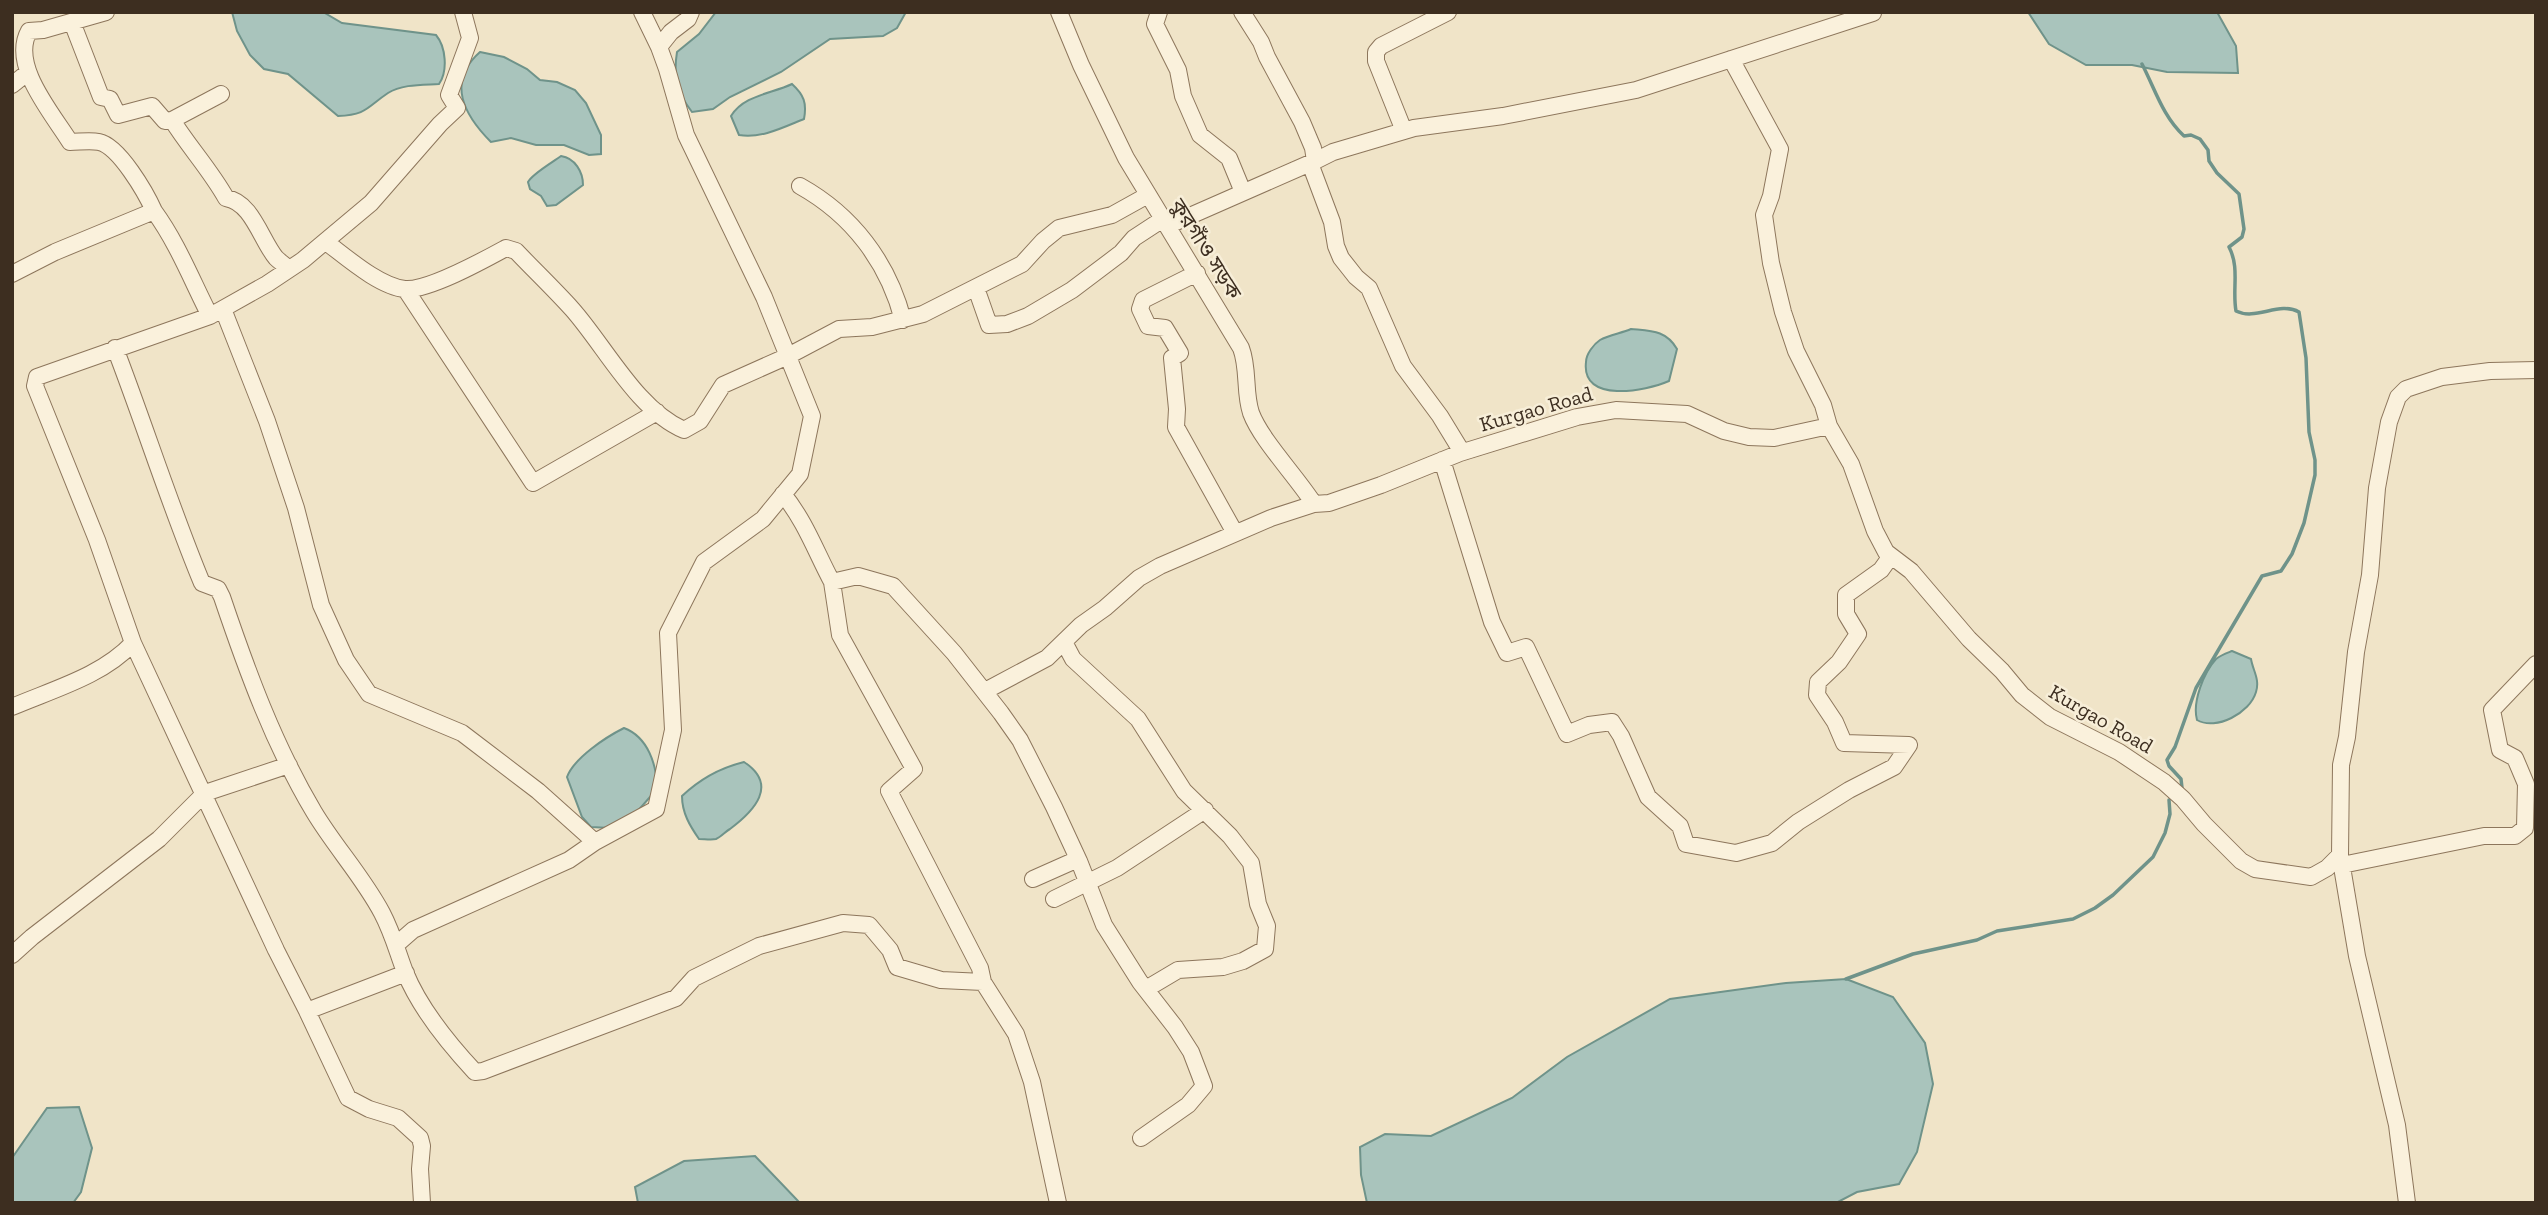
<svg xmlns="http://www.w3.org/2000/svg" width="2548" height="1215" viewBox="0 0 2548 1215" font-family="'Zilla Slab','Noto Sans Bengali',serif">
<rect width="100%" height="100%" fill="#f0e4c8"/>
<path fill="#a9c4bc" stroke="#6f938a" stroke-width="2" d="M 232,12 L 323,12 L 342,23 L 436,35 C 446,47 448,71 439,84 C 423,85 402,84 388,93 C 367,107 367,115 338,116 L 288,74 L 264,69 L 250,55 L 237,31 Z
M 716,12 L 906,12 L 897,28 L 883,36 L 830,39 L 781,72 L 730,97 L 713,109 L 692,112 C 677,93 673,77 677,52 L 699,34 Z
M 2028,12 L 2217,12 L 2236,46 L 2238,73 L 2167,72 L 2132,65 L 2086,65 L 2049,44 Z
M 480,52 L 504,57 L 527,69 L 540,80 L 557,82 L 575,90 L 586,103 L 601,135 L 601,154 L 589,155 L 564,145 L 536,145 L 511,138 L 491,142 C 464,115 446,82 480,52 Z
M 792,84 C 804,95 807,103 804,119 C 784,127 761,139 739,135 L 731,116 C 744,95 771,94 792,84 Z
M 561,156 C 575,158 583,172 583,185 L 556,205 L 547,206 L 541,196 L 530,189 L 528,182 C 532,174 553,162 561,156 Z
M 1631,329 C 1651,331 1666,330 1677,349 L 1669,381 C 1646,391 1581,404 1586,362 C 1586,354 1594,344 1600,340 C 1609,335 1622,333 1631,329 Z
M 2232,651 L 2251,659 C 2253,671 2260,679 2256,692 C 2250,713 2216,731 2197,720 C 2192,702 2204,672 2216,659 C 2221,655 2227,653 2232,651 Z
M 624,728 C 648,737 657,765 657,789 L 636,813 L 610,828 L 591,827 L 582,817 L 567,777 C 574,758 606,737 624,728 Z
M 744,762 C 779,785 754,811 730,829 C 726,831 721,837 716,839 C 712,840 704,839 699,839 C 690,826 682,813 682,796 C 700,779 719,768 744,762 Z
M 1846,979 L 1893,997 L 1925,1043 L 1933,1084 L 1917,1152 L 1899,1184 L 1857,1192 L 1836,1203 L 1367,1203 L 1361,1175 L 1360,1147 L 1385,1134 L 1431,1136 L 1512,1098 L 1567,1057 L 1670,999 L 1786,983 Z
M 79,1107 L 92,1148 L 81,1192 L 73,1203 L 12,1203 L 12,1158 L 47,1108 Z
M 755,1156 L 800,1203 L 638,1203 L 635,1187 L 684,1161 Z"/>
<g fill="none" stroke-linecap="round" stroke-linejoin="round">
<path stroke="#6f938a" stroke-width="3.5" d="M 2142,64 C 2155,89 2163,117 2184,136 L 2191,135 L 2200,139 L 2208,150 L 2209,161 L 2217,173 L 2239,194 L 2244,229 L 2242,237 L 2229,247 C 2240,268 2232,289 2236,311 C 2256,321 2279,301 2299,312 L 2306,358 L 2309,432 L 2315,460 L 2315,475 L 2304,523 L 2292,554 L 2281,571 L 2262,576 L 2196,688 L 2175,747 L 2167,760 L 2169,766 L 2181,779 L 2182,788
M 1846,979 L 1913,954 L 1977,940 L 1997,931 L 2073,919 L 2095,908 L 2113,895 L 2153,857 L 2165,833 L 2170,814 L 2169,800"/>
<defs>
<path id="minor" d="M 106,12 L 43,30 L 29,31 C 10,65 52,113 70,142 C 79,142 90,140 99,142 C 119,146 146,193 154,211
M 642,12 L 659,47
M 1059,12 L 1081,65 L 1126,158 L 1241,348 C 1249,369 1244,392 1251,413 C 1261,440 1297,477 1314,504
M 1159,12 L 1155,24 L 1178,70 L 1183,96 L 1200,135 L 1229,158 L 1243,192
M 72,22 L 101,97 L 110,99 L 118,115 L 152,106 L 165,121 L 172,120 C 189,147 211,171 226,198 C 252,202 261,240 276,258 C 280,262 285,265 289,269
M 1731,59 L 1780,149 L 1771,196 L 1764,215 L 1771,263 L 1783,312 L 1796,351 L 1823,405 L 1829,426
M 12,85 L 27,73
M 172,120 L 221,94
M 1404,131 L 1376,61 L 1376,52 L 1381,46 L 1448,12
M 800,186 C 852,215 888,262 903,320
M 1167,226 L 1315,161 L 1313,148 L 1302,122 L 1267,57 L 1261,42 L 1242,12
M 326,242 C 346,257 380,287 405,289 C 428,291 484,260 506,248 L 516,251 C 534,270 554,289 572,309 C 605,346 637,410 684,430 L 700,421 L 723,385 L 788,356 L 839,329 L 872,327 L 923,314 L 1022,264 L 1043,241 L 1059,228 L 1112,215 L 1148,195
M 1197,273 L 1143,300 L 1140,309 L 1148,326 L 1165,328 L 1180,353 L 1172,358 L 1177,409 L 1176,427 L 1235,533
M 12,274 L 55,252 L 154,211 C 178,244 192,281 210,316
M 976,288 L 989,325 L 1007,324 L 1028,316 L 1072,290 L 1121,253 L 1134,238 L 1163,219
M 406,290 L 533,483 L 657,412
M 223,309 L 267,421 L 296,508 L 321,605 L 346,660 L 369,694 L 462,733 L 538,791 L 595,842
M 115,348 C 145,426 170,506 202,583 L 218,589 L 222,597 C 247,671 274,745 314,812 C 335,847 363,877 382,913 C 393,934 397,951 405,972 C 420,1009 448,1043 475,1072 L 483,1071 L 676,998 L 694,978 L 759,946 L 843,923 L 869,925 L 890,950 L 897,967 L 941,980 L 983,982 L 1016,1034 L 1032,1082 L 1058,1203
M 1462,452 L 1440,416 L 1403,366 L 1369,288 L 1356,277 L 1341,258 L 1336,246 L 1332,222 L 1311,166 L 1315,161 L 1333,152 L 1414,128 L 1503,116 L 1636,90 L 1873,13
M 1442,460 L 1492,622 L 1507,653 L 1526,647 L 1567,734 L 1589,725 L 1612,722 L 1621,736 L 1648,797 L 1680,826 L 1686,844 L 1736,853 L 1772,843 L 1798,822 L 1849,790 L 1894,767 L 1909,745 L 1844,743 L 1835,722 L 1817,695 L 1818,682 L 1839,662 L 1858,634 L 1846,614 L 1846,595 L 1881,570 L 1891,556
M 783,494 C 805,521 816,552 832,582 L 858,576 L 893,586 L 954,653 L 1001,713 L 1020,740 L 1054,807 L 1079,861 L 1104,925 L 1140,982 L 1175,1027 L 1191,1052 L 1204,1086 L 1188,1105 L 1141,1138
M 832,582 L 840,635 L 914,769 L 889,791 L 980,968 L 983,982
M 1064,642 L 1073,659 L 1138,719 L 1184,791 L 1230,836 L 1251,863 L 1258,904 L 1267,926 L 1265,949 L 1243,961 L 1223,967 L 1178,970 L 1146,989
M 985,691 L 1047,658 L 1081,625 L 1105,608 L 1139,578 L 1160,566 L 1271,518 L 1314,504 L 1329,503 L 1381,485 L 1460,453 L 1577,417 L 1616,410 L 1687,414 L 1724,431 L 1749,437 L 1774,438 L 1829,426 L 1851,464 L 1875,531 L 1886,552 L 1911,571 L 1969,639 L 2002,671 L 2022,695 L 2050,717 L 2119,752 L 2164,782 L 2183,799 L 2204,824 L 2241,861 L 2255,869 L 2311,877 L 2327,868 L 2340,855 L 2341,765 L 2347,737 L 2356,652 L 2370,575 L 2377,488 L 2389,422 L 2398,397 L 2406,389 L 2442,377 L 2490,371 L 2536,370
M 12,707 C 54,689 102,676 133,643
M 2340,855 L 2357,956 L 2397,1125 L 2407,1203
M 2342,865 L 2484,836 L 2515,836 L 2525,828 L 2526,784 L 2515,758 L 2500,750 L 2492,710 L 2536,664
M 1033,879 L 1078,859
M 1054,899 L 1117,868 L 1205,810
M 397,944 L 413,930 L 569,860 L 595,842 L 656,809 L 673,730 L 668,633 L 704,562 L 763,519 L 800,474 L 812,416 L 764,297 L 686,135 L 667,69 L 659,47 L 671,32 L 688,19 L 691,12
M 12,955 L 32,937 L 159,839 L 205,793 L 289,765
M 307,1011 L 406,973
M 422,1203 L 420,1169 L 422,1146 L 420,1138 L 398,1118 L 369,1109 L 348,1098 L 307,1011 L 276,950 L 133,643 L 97,540 L 35,386 L 37,377 L 210,316 L 267,284 L 303,260 L 371,203 L 440,124 L 457,108 L 449,95 L 470,38 L 463,12"/>
</defs>
<use href="#minor" stroke="#8d765c" stroke-width="18"/>
<use href="#minor" stroke="#faf1dc" stroke-width="16"/>
</g>
<g text-anchor="middle" stroke-width="5" stroke-linejoin="round" paint-order="stroke">
<g font-size="21" fill="#3d2e20" stroke="#f7eed8">
<text transform="translate(1206 249) rotate(58)" y="7">কুরগাঁও সড়ক</text>
<text transform="translate(1536 409) rotate(-16)" y="7">Kurgao Road</text>
<text transform="translate(2101 719) rotate(30)" y="7">Kurgao Road</text>
</g>
</g>
<rect width="2548" height="1215" fill="none" stroke="#3d2e20" stroke-width="28"/>
</svg>
